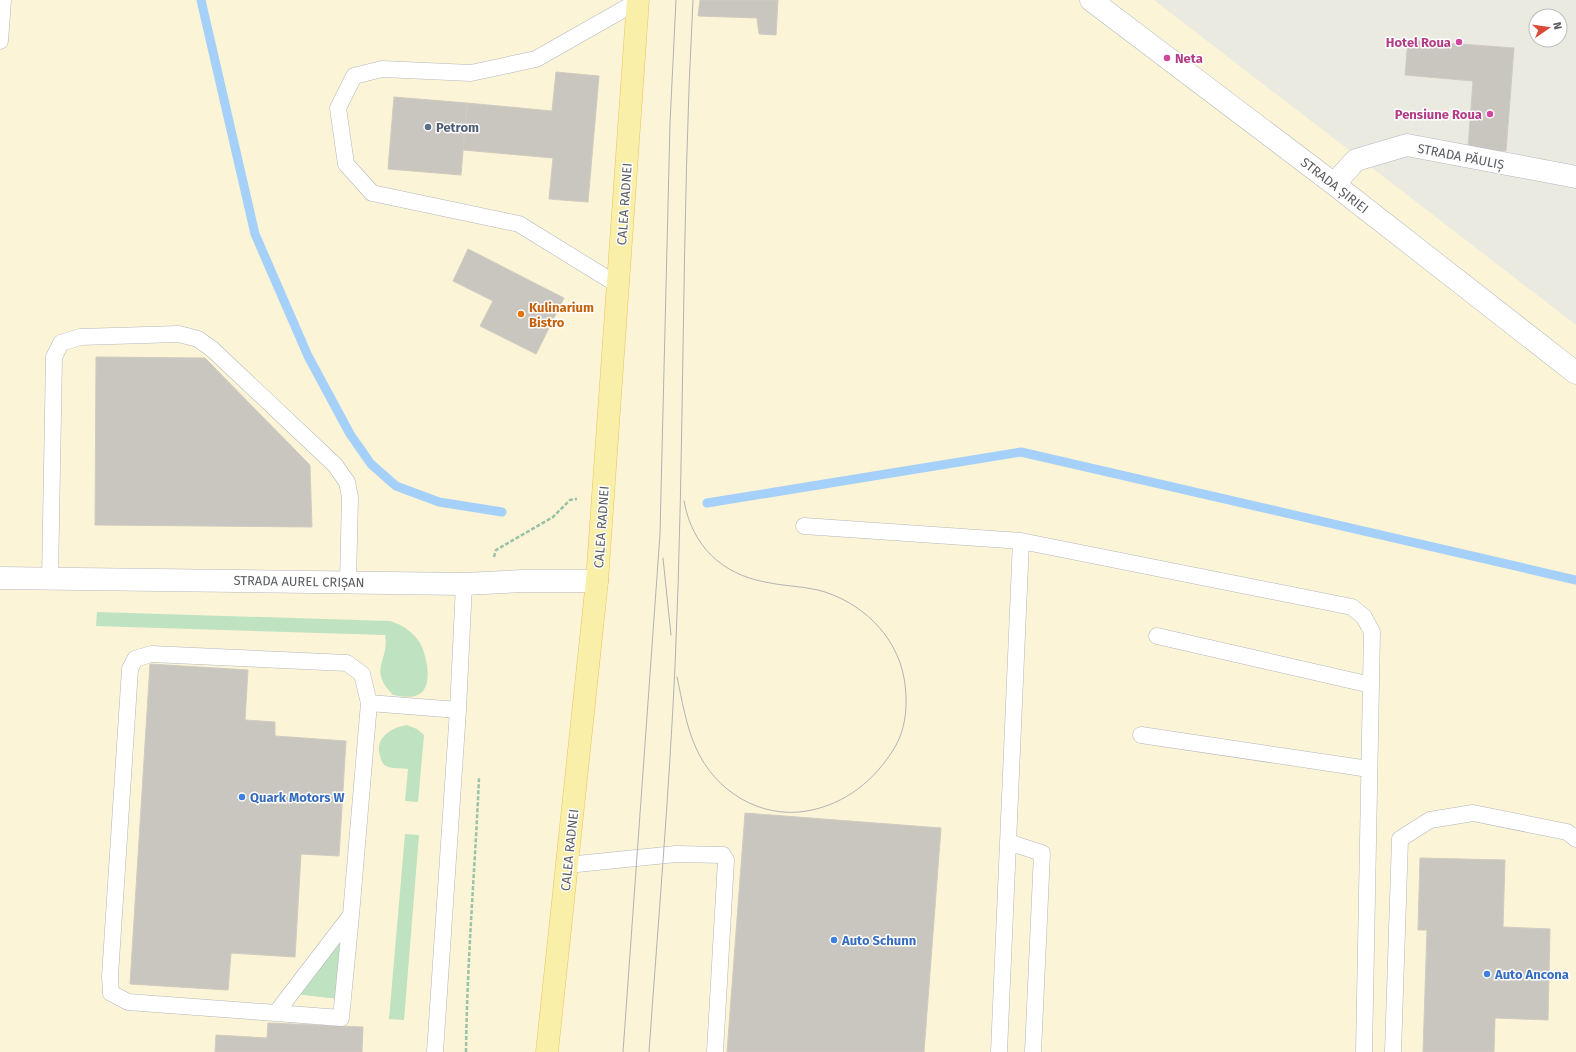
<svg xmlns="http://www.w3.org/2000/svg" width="1576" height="1052" viewBox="0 0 1576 1052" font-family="'Fira Sans',sans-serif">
<rect width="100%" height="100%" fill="#ebeae1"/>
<path fill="#fbf4d7" d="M 0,0 L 1154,0 L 1576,325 L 1576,1052 L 0,1052 Z"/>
<path fill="#bfe2c0" d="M 97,612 L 390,621 C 403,625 413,632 420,643 C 427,656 435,691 415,696 C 408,698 399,696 393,695 C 367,669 390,661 385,635 L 96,626 Z
M 407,725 L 417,729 L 424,735 L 418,802 L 405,801 L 408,769 C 402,768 392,769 386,766 C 382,764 381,759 380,756 C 374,738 392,727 407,725 Z
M 405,834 L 419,835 L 404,1020 L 389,1019 Z
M 347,925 L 339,999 L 294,994 Z"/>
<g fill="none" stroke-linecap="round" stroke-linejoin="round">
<path stroke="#a4d0f9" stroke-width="9" d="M 201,0 L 255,234 L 308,356 L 350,434 L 371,464 L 396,486 L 439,502 L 502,512
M 707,503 L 1021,452 L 1576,580"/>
</g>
<path fill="#c9c6c0" stroke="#d0cbc0" d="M 700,0 L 778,0 L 776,35 L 759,34 L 757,18 L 698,16 Z
M 1408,40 L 1514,48 L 1506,151 L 1468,148 L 1473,81 L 1405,75 Z
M 556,72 L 599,76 L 588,202 L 549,199 L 553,158 L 463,150 L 467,103 L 552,111 Z
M 394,97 L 467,103 L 461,175 L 388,169 Z
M 468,249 L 564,298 L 536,354 L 480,326 L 493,301 L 453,281 Z
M 96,357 L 205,358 L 310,465 L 312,527 L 95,525 Z
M 150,664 L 248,670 L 245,720 L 275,722 L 275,736 L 346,741 L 339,856 L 301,854 L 295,957 L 231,953 L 228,990 L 130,984 Z
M 745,813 L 941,828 L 924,1052 L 727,1052 Z
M 1420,858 L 1505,860 L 1503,927 L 1550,929 L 1548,1020 L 1495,1018 L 1494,1052 L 1423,1052 L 1427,930 L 1418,930 Z
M 268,1023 L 363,1027 L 362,1052 L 215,1052 L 216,1035 L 267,1038 Z"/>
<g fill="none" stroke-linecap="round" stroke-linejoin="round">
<defs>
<path id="service" d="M 0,41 L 3,0
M 618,285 L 519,224 L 372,193 L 346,164 L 338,108 L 354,76 L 382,69 L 471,73 L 536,59 L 638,1
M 804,526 L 1021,541 L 1352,607 L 1364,617 L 1372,632 L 1364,1052
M 50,579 L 54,357 L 61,343 L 80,337 L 179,334 L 198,339 L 212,349 L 335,465 L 347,482 L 350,497 L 348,582
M 1157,636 L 1371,685
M 369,703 L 351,915 L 276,1013 L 128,1002 L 111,993 L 110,976 L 130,669 L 135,659 L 151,654 L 347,663 L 362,674 L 369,703 L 458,710
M 1141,735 L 1369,769
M 1008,842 L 1042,853 L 1033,1052
M 567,865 L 676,854 L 723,855 L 726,860 L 715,1052
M 276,1013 L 341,1018 L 351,915
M 435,1052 L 458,710 L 464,584
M 999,1052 L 1021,541
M 1393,1052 L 1400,839 L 1430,820 L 1473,813 L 1567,832 L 1576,839"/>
<path id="minor" d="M 1334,184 L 1356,160 L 1407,145 L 1576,177"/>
<path id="secondary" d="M 1091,0 L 1334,184 L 1576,373
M 0,578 L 464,584 L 523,581 L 597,581"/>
<path id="primary" d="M 547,1052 L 597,581 L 638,0"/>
</defs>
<use href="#service" stroke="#b4b6bb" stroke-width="17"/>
<use href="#minor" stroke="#b4b6bb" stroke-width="23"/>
<use href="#secondary" stroke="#b5b7bd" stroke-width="23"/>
<use href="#primary" stroke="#e7c65f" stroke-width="23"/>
<path stroke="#99c2a6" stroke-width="2.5" stroke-dasharray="4 2" stroke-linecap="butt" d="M 494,557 L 496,550 L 553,517 L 570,500 L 577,499
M 466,1052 C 467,961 475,869 479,778"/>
<use href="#service" stroke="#fff" stroke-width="16"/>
<use href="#minor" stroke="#fff" stroke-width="22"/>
<use href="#secondary" stroke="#fff" stroke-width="22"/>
<use href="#primary" stroke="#f9efa8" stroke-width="22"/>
<path stroke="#b2b3b3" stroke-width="1" d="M 663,558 L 671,635
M 677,677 C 682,700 686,726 696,748 C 715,791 760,819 807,811 C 846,804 875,780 895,747 C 907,726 908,701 904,678 C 896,634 860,601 818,590 C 801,586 782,586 765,582 C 722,574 692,546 684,501
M 623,1052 L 660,534 L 670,123 L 676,0
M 649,1052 C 658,924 669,795 675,667 C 685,444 681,222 693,0"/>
</g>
<g fill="#d1479c" stroke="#fff" stroke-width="1.5">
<circle cx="1459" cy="42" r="4"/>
<circle cx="1167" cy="58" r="4"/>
<circle cx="1490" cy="114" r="4"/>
</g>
<circle fill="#5c6f8a" stroke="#fff" stroke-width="1.5" cx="428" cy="127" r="4"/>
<circle fill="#e8710a" stroke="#fff" stroke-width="1.5" cx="521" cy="314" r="4"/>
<g fill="#3f7fe0" stroke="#fff" stroke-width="1.5">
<circle cx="242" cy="797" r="4"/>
<circle cx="834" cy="940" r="4"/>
<circle cx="1487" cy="974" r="4"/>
</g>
<g text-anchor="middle" stroke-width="3" stroke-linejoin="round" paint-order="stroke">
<g font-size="13" font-weight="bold" fill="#b23c85" stroke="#fff" text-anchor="end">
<text x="1451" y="47">Hotel Roua</text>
<text x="1175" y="63" text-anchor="start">Neta</text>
<text x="1482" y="119">Pensiune Roua</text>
</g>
<g font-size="13" font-weight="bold" fill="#4e5e75" stroke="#fff" text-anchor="start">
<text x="436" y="132">Petrom</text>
</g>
<g font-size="13" fill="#5a5d61" stroke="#fff">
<text transform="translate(1461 156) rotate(11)" y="5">STRADA PĂULIȘ</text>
<text transform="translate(1335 185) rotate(38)" y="5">STRADA ȘIRIEI</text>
<text transform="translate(624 204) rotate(-86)" y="5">CALEA RADNEI</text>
<text transform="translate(601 527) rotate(-86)" y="5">CALEA RADNEI</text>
<text transform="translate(299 581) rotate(1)" y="5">STRADA AUREL CRIȘAN</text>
<text transform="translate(569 850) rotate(-84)" y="5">CALEA RADNEI</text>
</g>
<g font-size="13" font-weight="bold" fill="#c56008" stroke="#fff" text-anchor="start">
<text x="529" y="312">Kulinarium<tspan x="529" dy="15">Bistro</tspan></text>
</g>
<g font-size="13" font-weight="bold" fill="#366cbe" stroke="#fff" text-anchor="start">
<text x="250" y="802">Quark Motors W</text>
<text x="842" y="945">Auto Schunn</text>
<text x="1495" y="979">Auto Ancona</text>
</g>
</g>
<g transform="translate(1548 28) rotate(77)"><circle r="19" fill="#ffffff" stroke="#bdbec0"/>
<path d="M0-3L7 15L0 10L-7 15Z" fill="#dc4936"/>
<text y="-6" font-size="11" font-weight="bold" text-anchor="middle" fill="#5a5d61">N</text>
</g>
</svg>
